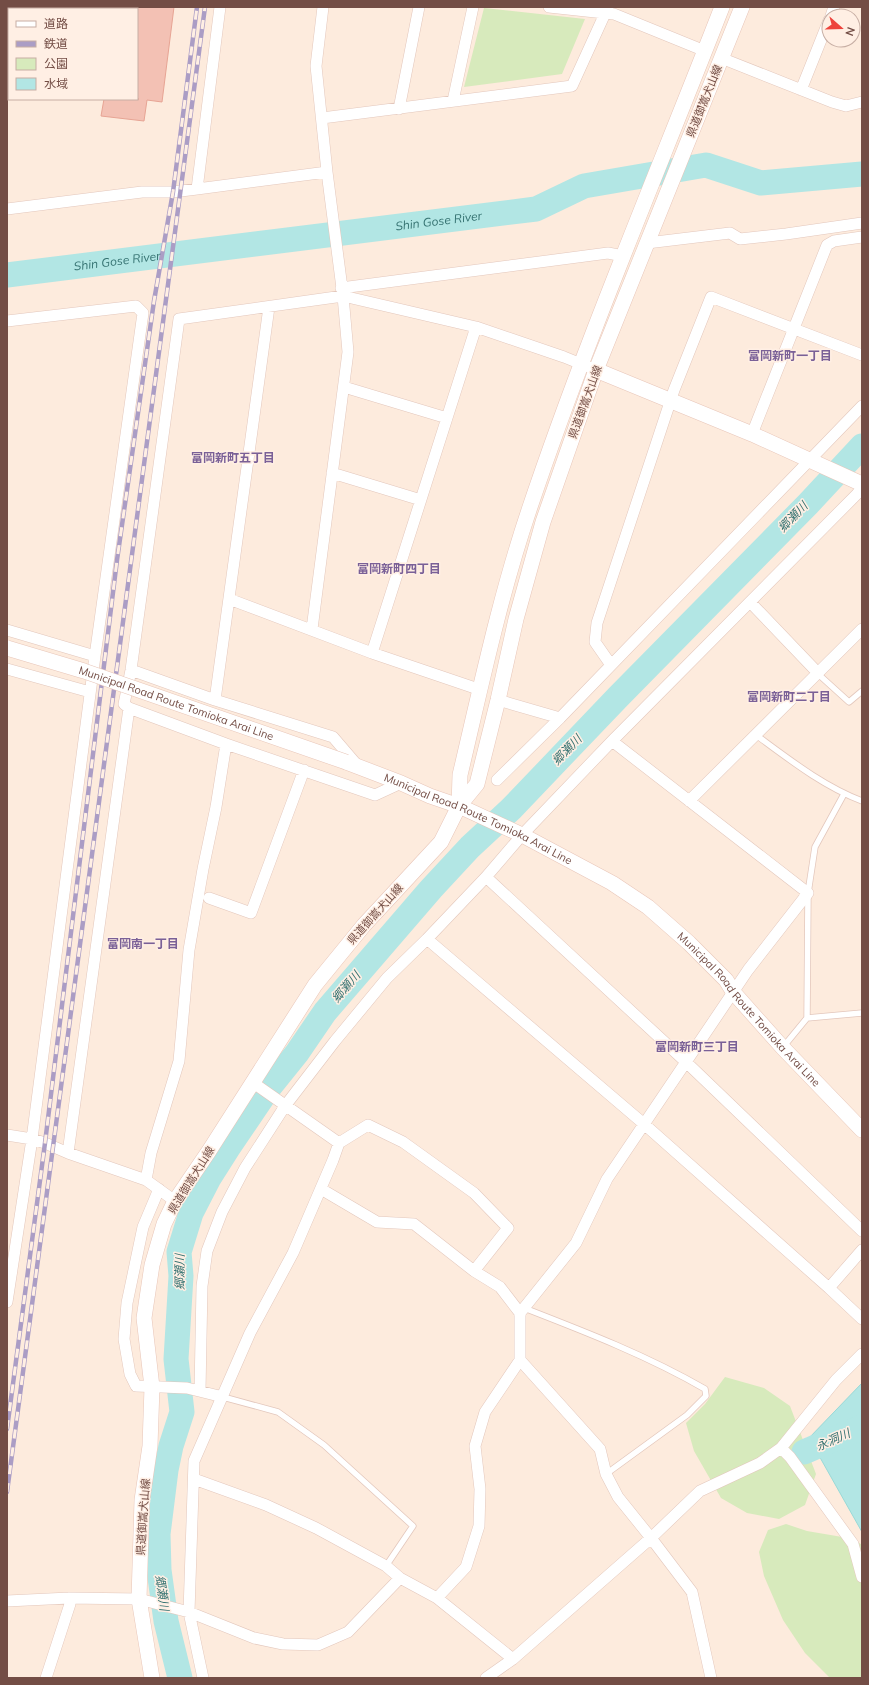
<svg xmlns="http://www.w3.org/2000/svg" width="869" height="1685" viewBox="0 0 869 1685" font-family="Mulish,'Noto Sans JP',sans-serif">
<rect width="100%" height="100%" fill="#fdebdd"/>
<path fill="#d7eabc" d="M 484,8 L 585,19 L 562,74 L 464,87 Z
M 725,1377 L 764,1388 L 790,1406 L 816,1474 L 805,1505 L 779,1519 L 747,1513 L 721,1498 L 694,1451 L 686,1423 L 705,1404 Z
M 786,1524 L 807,1531 L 854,1539 L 862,1545 L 862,1678 L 830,1678 L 805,1653 L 783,1620 L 764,1576 L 759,1552 L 768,1530 Z"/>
<path fill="#b2e6e4" stroke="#98d9d7" d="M 862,1383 L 862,1532 L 809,1438 Z"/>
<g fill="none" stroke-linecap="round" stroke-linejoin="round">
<g stroke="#b2e6e4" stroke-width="25">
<path id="s1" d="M 7,275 L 536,209 L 584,186 L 706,165 L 761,183 L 862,174"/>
<path d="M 804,1452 L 862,1427"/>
<path d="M 180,1678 L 166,1621 L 159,1570 L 158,1534 L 166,1470 L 171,1446 L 182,1412 L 176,1359 L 181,1276 L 179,1252 L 191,1213 L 209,1178 L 228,1148 L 268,1089 L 297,1053 L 325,1012 L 431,889 L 470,847 L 511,809 L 618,697 L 808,504 L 862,446"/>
</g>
</g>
<path fill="#f3c1b4" stroke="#e7a494" d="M 137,7 L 174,7 L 162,102 L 147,100 L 144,121 L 101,116 L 104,99 L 139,99 L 137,99 Z"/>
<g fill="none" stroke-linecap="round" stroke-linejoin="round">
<defs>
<path id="lane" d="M 817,673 L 849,702 L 862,691
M 756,735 C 790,760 823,786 862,801
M 807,1018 L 808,893 L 815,847 L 844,794
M 784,1046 L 807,1018 L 862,1013
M 524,1308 C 586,1332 648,1356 705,1389 L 706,1396 L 687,1415 L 606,1474
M 223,1397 L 278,1412 L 324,1445 L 413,1526 L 386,1566"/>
<path id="street" d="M 549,7 L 614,14 L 705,51
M 831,16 L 834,7
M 721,58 L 832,102 L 846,106 L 862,102
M 801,90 L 829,20
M 453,101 L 473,7
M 399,109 L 419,7
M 322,118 L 572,86 L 608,7
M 197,189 L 220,7
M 7,209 L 142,192 L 173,192 L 197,189 L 327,172
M 647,243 L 730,233 L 740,239 L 786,234 L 862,223
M 341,288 L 608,253 L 623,256
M 7,321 L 136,306 L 143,313 L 95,656 L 32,1139 L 7,1302
M 344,387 L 447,418
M 752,434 L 827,245 L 834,241 L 862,237
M 332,473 L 421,500
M 229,599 L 372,653 L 481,690
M 750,602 L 817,672
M 312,629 L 348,352 L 343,296 L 327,172 L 316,66 L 323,7
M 7,630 L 95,656
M 372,653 L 476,327
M 611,665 L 595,642 L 597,623 L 674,390 L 711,297 L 862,355
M 7,669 L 90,692
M 131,670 L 215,700 L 333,737 L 357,765
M 215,700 L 269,307
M 498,700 L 560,718 L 862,406
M 497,780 L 560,718
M 401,783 L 375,795 L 226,744 L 129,708 L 124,704 L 131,670 L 179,319 L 343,296 L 476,327 L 564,357 L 596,370
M 689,801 L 862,629
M 486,877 L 686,1062 L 862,1231
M 209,898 L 251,913 L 304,770
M 427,939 L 644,1124 L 829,1288
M 252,1082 L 339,1143
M 7,1135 L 32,1139 L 45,1143 L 68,1153 L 146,1180 L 175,1201
M 68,1153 L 129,708
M 146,1180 L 151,1153 L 179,1061 L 189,950 L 203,869 L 216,807 L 226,744
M 159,1189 L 143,1227 L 127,1303 L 124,1339 L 130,1374 L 136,1386 L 187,1388 L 223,1397
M 321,1189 L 377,1222 L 414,1224 L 474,1271 L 500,1287 L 520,1313 L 520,1360 L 485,1412 L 475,1446 L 480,1489 L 479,1526 L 466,1567 L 437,1598
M 862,1250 L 829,1288 L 862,1319
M 520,1313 L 576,1243 L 607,1179 L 748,970 L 808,893 L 612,741
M 520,1360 L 600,1449 L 606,1474 L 618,1497 L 651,1538 L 692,1592 L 711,1678
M 200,1391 L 202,1286 L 207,1251 L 222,1212 L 245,1168 L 285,1106 L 335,1041 L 387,978 L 427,939 L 486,877 L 522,835 L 612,741 L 857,494 L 862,488
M 781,1448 L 790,1457 L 853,1544 L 862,1577
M 194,1479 L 266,1505 L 316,1528 L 386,1566 L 400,1578 L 437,1598 L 513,1659
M 7,1601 L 69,1598 L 139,1599 L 189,1612 L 254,1638 L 283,1644 L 318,1645 L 348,1632 L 400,1578
M 46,1678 L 70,1604 L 69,1598
M 203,1678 L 189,1612 L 194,1461 L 250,1333 L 293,1253 L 333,1160 L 339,1143 L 368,1125 L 403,1142 L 474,1193 L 508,1228 L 474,1271
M 486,1678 L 513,1659 L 651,1538 L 700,1491 L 760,1463 L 781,1448 L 836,1380 L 862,1354"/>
<g id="secondary">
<path d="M 596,370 L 752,434 L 862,484"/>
<path id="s2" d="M 346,762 L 401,783 L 430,796 L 459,806 L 522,835 L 612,883 L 648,907 L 689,943 L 726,980 L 734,993 L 783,1048 L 862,1130"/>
<path d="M 459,806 L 460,775 C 481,686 500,596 529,510 C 586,340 657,174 722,7"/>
<path d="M 152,1678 L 139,1599 L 142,1500 L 150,1446 L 152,1387 L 144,1318 L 152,1265 L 164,1224 L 175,1201 L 209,1151 L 315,985 L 364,925 L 441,842 L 459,806 L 477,784 L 498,700 L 516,619 L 543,522 L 596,370 L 742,7"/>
</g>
</defs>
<use href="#lane" stroke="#e3c7bc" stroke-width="7"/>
<use href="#street" stroke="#e3c7bc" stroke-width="12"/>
<use href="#secondary" stroke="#e8c6b9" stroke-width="16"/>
<use href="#lane" stroke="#fff" stroke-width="5.5"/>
<use href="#street" stroke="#fff" stroke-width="11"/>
<use href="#secondary" stroke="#fff" stroke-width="15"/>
<defs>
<path id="rail" d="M 7,1429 L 45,1143 L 117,560 L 154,301 L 173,192 L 197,7
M 7,1492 L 205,7"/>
</defs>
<use href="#rail" stroke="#ab9dc5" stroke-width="4.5"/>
<use href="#rail" stroke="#ffefe4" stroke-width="3" stroke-dasharray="9" stroke-linecap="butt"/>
<defs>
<g id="secondary-bridge">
<path id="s3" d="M 7,648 L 84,671 L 346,762"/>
</g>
</defs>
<use href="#secondary-bridge" stroke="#e8c6b9" stroke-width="16" stroke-linecap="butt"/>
<use href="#secondary-bridge" stroke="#fff" stroke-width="15"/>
</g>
<g text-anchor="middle" stroke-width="3" stroke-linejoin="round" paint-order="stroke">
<g font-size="11" fill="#734d45" stroke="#ffefe4">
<text transform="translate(704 101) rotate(-68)" y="4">県道御嵩犬山線</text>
<text transform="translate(585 402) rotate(-70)" y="4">県道御嵩犬山線</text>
<text dy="4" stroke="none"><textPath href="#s3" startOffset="178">Municipal Road Route Tomioka Arai Line</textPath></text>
<text dy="4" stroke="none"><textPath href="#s2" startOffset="144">Municipal Road Route Tomioka Arai Line</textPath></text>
<text transform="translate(375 914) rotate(-48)" y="4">県道御嵩犬山線</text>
<text dy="4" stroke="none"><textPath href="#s2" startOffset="480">Municipal Road Route Tomioka Arai Line</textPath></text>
<text transform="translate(191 1180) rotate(-58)" y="4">県道御嵩犬山線</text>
<text transform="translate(143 1517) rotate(-86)" y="4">県道御嵩犬山線</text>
</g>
<g font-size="12" font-style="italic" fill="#367372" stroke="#ffefe4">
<text dy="4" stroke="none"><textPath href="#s1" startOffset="435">Shin Gose River</textPath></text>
<text dy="4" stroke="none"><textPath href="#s1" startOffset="111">Shin Gose River</textPath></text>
<text transform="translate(793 517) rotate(-46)" y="4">郷瀬川</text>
<text transform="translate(567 750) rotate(-46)" y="4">郷瀬川</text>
<text transform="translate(346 987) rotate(-49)" y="4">郷瀬川</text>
<text transform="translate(180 1272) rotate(-90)" y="4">郷瀬川</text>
<text transform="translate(833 1440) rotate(-24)" y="4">永洞川</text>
<text transform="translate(162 1593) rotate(82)" y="4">郷瀬川</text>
</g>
<g font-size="12" font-weight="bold" fill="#7a6097" stroke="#ffefe4">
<text x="790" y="360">富岡新町一丁目</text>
<text x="233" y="462">富岡新町五丁目</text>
<text x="399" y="573">富岡新町四丁目</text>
<text x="789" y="701">富岡新町二丁目</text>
<text x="143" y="948">富岡南一丁目</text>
<text x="697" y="1051">富岡新町三丁目</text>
</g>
</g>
<rect width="869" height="1685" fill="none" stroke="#734d45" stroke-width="16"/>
<rect x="8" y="8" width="130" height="92" fill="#ffefe4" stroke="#c7aea4"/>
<rect x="16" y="21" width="20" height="6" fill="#ffffff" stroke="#c7aea4"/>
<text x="44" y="28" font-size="12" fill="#734d45">道路</text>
<rect x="16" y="41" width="20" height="6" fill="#ab9dc5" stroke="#c7aea4"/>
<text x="44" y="48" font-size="12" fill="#734d45">鉄道</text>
<rect x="16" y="58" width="20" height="12" fill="#d7eabc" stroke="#c7aea4"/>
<text x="44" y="68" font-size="12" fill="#734d45">公園</text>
<rect x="16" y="78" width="20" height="12" fill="#b2e6e4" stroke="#c7aea4"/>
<text x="44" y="88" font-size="12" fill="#734d45">水域</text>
<g transform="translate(841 28) rotate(110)"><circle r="19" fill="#ffefe4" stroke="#c7aea4"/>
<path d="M0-3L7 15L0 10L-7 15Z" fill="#ed433c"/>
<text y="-6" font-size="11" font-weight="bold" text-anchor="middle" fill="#734d45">N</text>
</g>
</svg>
